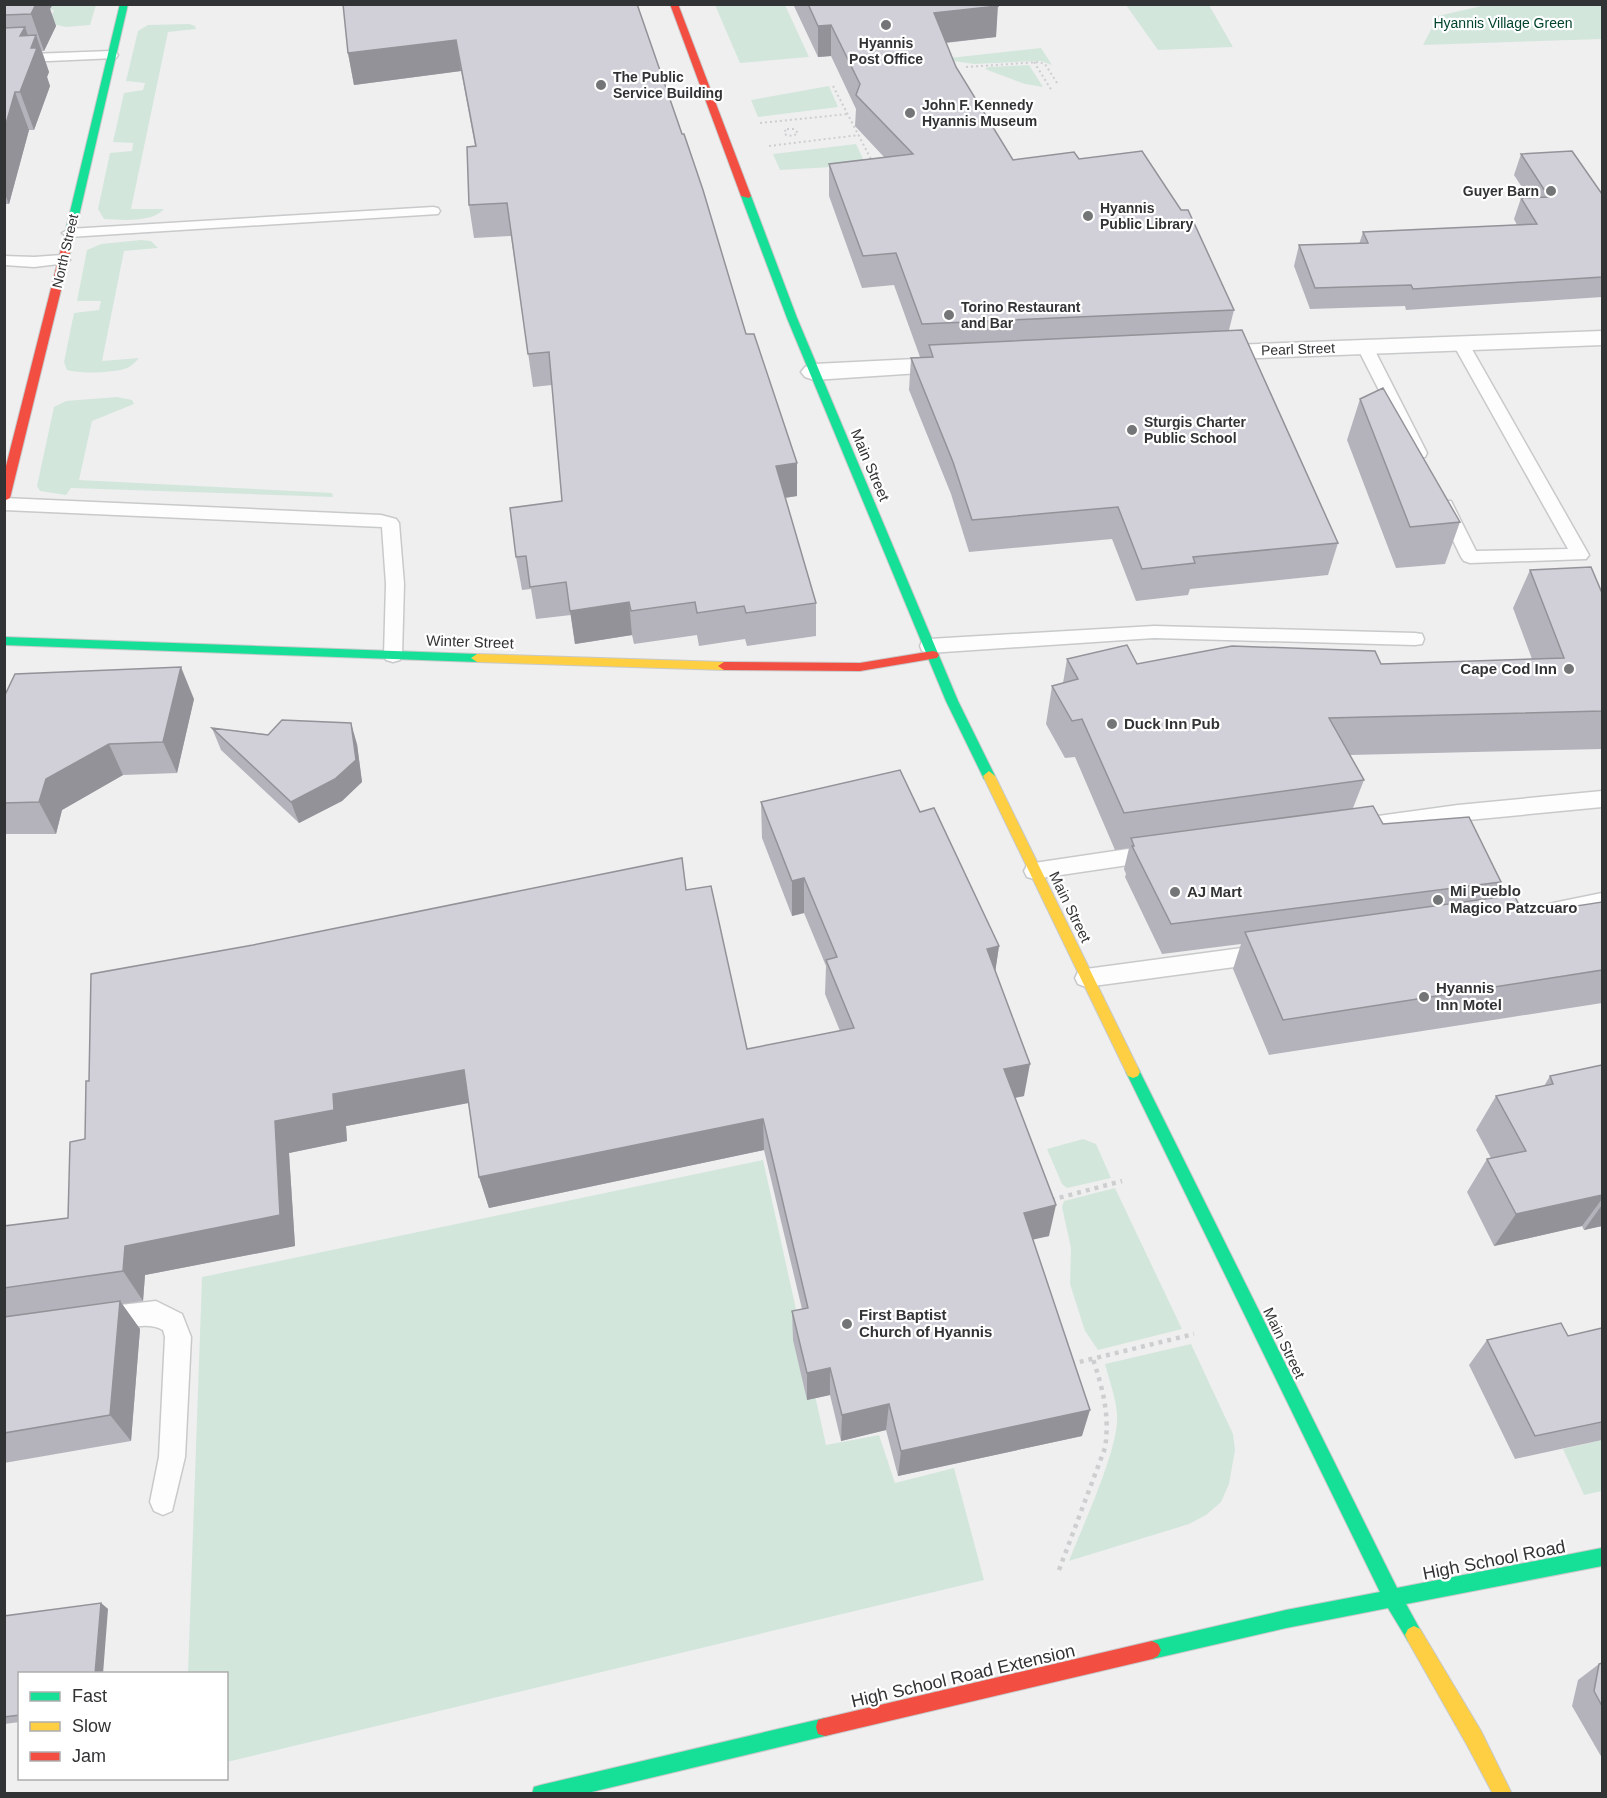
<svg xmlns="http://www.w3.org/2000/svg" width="1607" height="1798" viewBox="0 0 1607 1798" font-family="Arial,sans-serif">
<rect width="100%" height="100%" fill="#efeff0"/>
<path fill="#d3e6dc" d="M 1490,4 L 1602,5 L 1602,39 L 1423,45 L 1438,16 Z
M 4,5 L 96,5 L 90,25 L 66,27 L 48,23 L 54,10 Z
M 715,5 L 785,5 L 809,57 L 740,63 Z
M 1126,5 L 1209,5 L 1233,47 L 1158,50 Z
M 189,24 L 195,26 L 196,29 L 168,32 L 131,209 L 164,209 C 152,223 121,220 104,219 L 98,209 L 110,153 L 132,151 L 133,143 L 113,142 L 124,93 L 143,90 L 145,83 L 126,81 L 138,31 L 148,25 Z
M 1041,48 L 1052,65 L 1041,61 L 974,64 L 940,59 Z
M 1029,65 L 1043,87 L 1025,84 L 985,69 L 988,67 Z
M 829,86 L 838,107 L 758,117 L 751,100 Z
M 856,144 L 866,165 L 780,170 L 773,154 Z
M 141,240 L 151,241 L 158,248 L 124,251 L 102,361 L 139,358 C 135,362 132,366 127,368 C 115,373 79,374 67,370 L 64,362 L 74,313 L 99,310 L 101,301 L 77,301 L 87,250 L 101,244 Z
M 117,397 L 132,400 L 134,404 L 92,421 L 79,480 L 332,493 L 333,497 L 71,488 L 66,495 L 40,491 L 37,486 L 54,407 L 66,401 Z
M 1083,1139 L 1096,1144 L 1111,1178 L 1067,1188 L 1062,1184 L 1047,1149 Z
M 763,1160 L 826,1445 L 879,1435 L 895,1483 L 954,1468 L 984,1580 L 227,1762 L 226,1674 L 188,1674 L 202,1277 Z
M 1115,1188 L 1182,1329 L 1098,1350 L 1085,1331 L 1070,1284 L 1071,1248 L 1062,1207 L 1064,1201 Z
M 1191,1344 L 1233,1434 L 1235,1450 L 1229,1484 L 1221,1502 L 1206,1515 L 1189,1524 L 1069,1561 C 1082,1527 1120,1447 1117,1414 C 1116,1398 1109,1380 1105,1364 Z
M 1602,1440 L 1602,1491 L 1584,1495 L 1563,1449 Z"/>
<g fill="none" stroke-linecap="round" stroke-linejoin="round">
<defs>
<path id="lane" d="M 111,51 L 116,52 L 118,55 L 116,58 L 4,63 L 4,55 Z
M 433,207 L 438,208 L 440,211 L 438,214 L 69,237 L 62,233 L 69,229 Z
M 62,255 L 70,260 L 67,263 L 34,267 L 4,265 L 4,256 L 34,257 Z
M 1461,339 L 1469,344 L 1589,555 L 1586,559 L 1470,563 L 1464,561 L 1461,557 L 1436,505 L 1439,501 L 1451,501 L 1476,551 L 1568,549 L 1453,344 Z
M 1365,342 L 1373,347 L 1427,453 L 1425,457 L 1413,457 L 1411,453 L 1357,347 Z
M 4,498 L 381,515 L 396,519 L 399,523 L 404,584 L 402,655 L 400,660 L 393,662 L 386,660 L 384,655 L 386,584 L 382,527 L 4,510 Z
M 1154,626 L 1415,633 L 1422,634 L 1424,639 L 1422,644 L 1415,645 L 1154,638 L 929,653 L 922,651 L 920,646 L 922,641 L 929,639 Z
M 1602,791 L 1602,807 L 1458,821 L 1356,835 L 1349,832 L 1346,827 L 1349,822 L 1356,819 L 1458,805 Z
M 1155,845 L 1162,847 L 1165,853 L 1162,859 L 1155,861 L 1034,879 L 1027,877 L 1024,871 L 1027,865 L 1034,863 Z
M 1602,893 L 1602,909 L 1553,919 L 1546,917 L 1542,911 L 1546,905 L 1553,903 Z
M 1264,945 L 1272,948 L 1275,954 L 1272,960 L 1264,963 L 1086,987 L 1078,984 L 1075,978 L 1078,972 L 1086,969 Z
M 156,1301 L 182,1314 L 191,1337 L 185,1457 L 172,1511 L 163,1515 L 154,1511 L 150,1502 L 159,1457 L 165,1337 L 163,1330 C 142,1318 116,1336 94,1327 L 91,1319 L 94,1311 L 103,1307 Z"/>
<path id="street" d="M 1602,331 L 1602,345 L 1206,360 L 1197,358 L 1194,353 L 1197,348 L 1206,346 Z
M 956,357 L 965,360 L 969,365 L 965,370 L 814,380 L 805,377 L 801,372 L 805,367 L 814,364 Z"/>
<path id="fast" d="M 120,4 L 128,4 L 75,233 L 70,236 L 65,233 Z
M 743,194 L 751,196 L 797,318 L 958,701 L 995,776 L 994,779 L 984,779 L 946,701 L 787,318 L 741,196 Z
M 4,637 L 477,654 L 483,658 L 477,662 L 4,645 Z
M 1133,1066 L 1138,1068 L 1397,1588 L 1602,1548 L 1602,1566 L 1406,1604 L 1423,1635 L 1420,1641 L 1414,1644 L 1408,1641 L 1388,1608 L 1286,1628 L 1152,1659 L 1146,1656 L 1143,1650 L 1146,1644 L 1152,1641 L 1286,1610 L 1380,1592 L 1126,1072 L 1128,1068 Z
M 825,1718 L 832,1720 L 834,1727 L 832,1734 L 825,1736 L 583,1794 L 532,1794 L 534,1787 L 541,1785 Z"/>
<path id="slow" d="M 477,654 L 724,662 L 730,666 L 724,670 L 477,662 L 471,658 Z
M 989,771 L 995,776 L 1138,1068 L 1140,1072 L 1138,1076 L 1133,1078 L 1128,1076 L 983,776 Z
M 1414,1626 L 1420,1629 L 1481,1731 L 1512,1794 L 1493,1794 L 1467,1745 L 1408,1641 L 1405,1635 L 1408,1629 Z"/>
<path id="jam" d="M 670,4 L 678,4 L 751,196 L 749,198 L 741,196 Z
M 70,230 L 75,233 L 10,498 L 4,501 L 4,474 L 65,233 Z
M 933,651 L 937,652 L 939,655 L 937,658 L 860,671 L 724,670 L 718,666 L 724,662 L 860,663 Z
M 1152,1641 L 1158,1644 L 1161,1650 L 1158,1656 L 1152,1659 L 825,1736 L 818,1734 L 816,1727 L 818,1720 L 825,1718 Z"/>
</defs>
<use href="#lane" stroke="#c8c9ca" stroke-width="3"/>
<use href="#street" stroke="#c8c9ca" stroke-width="3"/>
<use href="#fast" stroke="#c8c9ca" stroke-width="2"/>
<use href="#slow" stroke="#c8c9ca" stroke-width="2"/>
<use href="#jam" stroke="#c8c9ca" stroke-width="2"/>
<path stroke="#cdcecf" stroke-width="2" stroke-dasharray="2 3" stroke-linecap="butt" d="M 1034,62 L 1052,91
M 966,67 L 1039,62 L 1045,64 L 1057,83
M 833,86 L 873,163
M 760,123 L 848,114
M 787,129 L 794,129 L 798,133 L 793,136 L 786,135 L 784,132 Z
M 769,146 L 859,135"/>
<path stroke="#cdcecf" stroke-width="4.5" stroke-dasharray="4 5" stroke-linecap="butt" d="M 1051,1200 L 1122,1181
M 1071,1364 L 1194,1334
M 1059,1570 L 1105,1448 C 1110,1415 1103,1390 1093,1359"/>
<use href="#lane" fill="#fdfdfd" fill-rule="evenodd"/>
<use href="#street" fill="#fdfdfd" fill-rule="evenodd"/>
<use href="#fast" fill="#16e098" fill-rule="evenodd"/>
<use href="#slow" fill="#ffcf43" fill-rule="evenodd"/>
<use href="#jam" fill="#f24e42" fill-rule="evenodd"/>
</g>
<path fill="#b4b3bb" d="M 4,4 L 50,9 L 56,26 L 44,51 L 42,51 L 49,72 L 47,77 L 50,86 L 34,130 L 29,130 L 9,204 L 4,204 Z
M 637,4 L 746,334 L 797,496 L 785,498 L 816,603 L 816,636 L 747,646 L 745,639 L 699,646 L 697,635 L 634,644 L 632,635 L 575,644 L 571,615 L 536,619 L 531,589 L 522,590 L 516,557 L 562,501 L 552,385 L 533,387 L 511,236 L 474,238 L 469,205 L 475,146 L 461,71 L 354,85 L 348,53 Z
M 793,4 L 997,4 L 996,37 L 946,43 L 956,67 L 1013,160 L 1079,159 L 1234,310 L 1229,330 L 1338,543 L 1328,575 L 1190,589 L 1188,595 L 1136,601 L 1112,539 L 969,552 L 951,494 L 909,390 L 911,358 L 920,357 L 894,285 L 862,288 L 829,196 L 829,164 L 884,157 L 855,126 L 856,109 L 831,56 L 818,57 Z
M 1521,154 L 1602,194 L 1602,297 L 1406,310 L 1405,306 L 1310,309 L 1294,266 L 1299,245 L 1359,244 L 1363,232 L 1517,225 L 1514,219 L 1521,198 L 1529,198 L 1514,175 Z
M 1360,399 L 1460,522 L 1445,564 L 1396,568 L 1347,440 Z
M 1530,570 L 1602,593 L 1602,749 L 1350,755 L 1364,780 L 1353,808 L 1383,824 L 1501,882 L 1493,898 L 1524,914 L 1602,903 L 1602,1003 L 1269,1055 L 1233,969 L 1241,944 L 1162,954 L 1125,877 L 1126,874 L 1124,869 L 1129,848 L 1115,850 L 1075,757 L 1065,758 L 1046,724 L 1052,686 L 1063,683 L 1067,659 L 1137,664 L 1381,664 L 1532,659 L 1513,608 Z
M 4,697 L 194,699 L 177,773 L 123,775 L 62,810 L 56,834 L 4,834 Z
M 212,728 L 357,744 L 362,782 L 342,801 L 299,823 L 221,750 Z
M 761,802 L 920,812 L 999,946 L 995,972 L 1024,1096 L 1015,1098 L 1049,1236 L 1033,1239 L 1082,1436 L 898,1476 L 886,1430 L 841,1441 L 830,1395 L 807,1400 L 793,1340 L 792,1311 L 802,1309 L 764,1150 L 489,1208 L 479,1177 L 469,1103 L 346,1126 L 347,1141 L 289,1153 L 295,1246 L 145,1275 L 143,1301 L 122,1304 L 140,1329 L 131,1441 L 4,1463 L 4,1226 L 68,1218 L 85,1139 L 686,890 L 747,1049 L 840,1031 L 825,994 L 826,966 L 804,913 L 792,916 L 762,838 Z
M 1602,1065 L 1602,1226 L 1584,1230 L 1582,1226 L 1494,1246 L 1467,1192 L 1487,1159 L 1491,1158 L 1476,1130 L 1496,1096 L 1544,1086 L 1550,1076 Z
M 1602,1328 L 1602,1440 L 1515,1459 L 1469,1365 L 1487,1340 L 1568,1336 Z
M 101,1603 L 108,1609 L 20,1674 L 20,1722 L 4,1724 L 4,1616 Z
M 1602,1663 L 1602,1758 L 1572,1706 L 1578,1680 L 1599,1664 Z"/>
<path fill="#929298" d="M 33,4 L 53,4 L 50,9 L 56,26 L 44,51 L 31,14 Z
M 998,6 L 996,37 L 932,44 L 934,13 Z
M 831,25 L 831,56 L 818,57 L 818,26 Z
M 25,27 L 32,47 L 36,35 L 49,72 L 47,77 L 50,86 L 34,130 L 20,92 L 20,36 Z
M 456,40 L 461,71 L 354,85 L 348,53 Z
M 15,92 L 29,130 L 9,204 L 4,192 L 4,131 Z
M 797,463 L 797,496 L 776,499 L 776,466 Z
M 629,602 L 632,635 L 575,644 L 570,611 Z
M 181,667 L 194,699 L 177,773 L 163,742 Z
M 351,723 L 357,744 L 362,782 L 342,801 L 299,823 L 291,802 Z
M 109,744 L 123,775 L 62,810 L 56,834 L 39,802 L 46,779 Z
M 804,878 L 804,913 L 792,916 L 792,881 Z
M 999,946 L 994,980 L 987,949 Z
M 1030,1064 L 1024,1096 L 998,1101 L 1004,1069 Z
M 464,1070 L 473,1102 L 346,1126 L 347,1141 L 289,1153 L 295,1246 L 145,1275 L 143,1301 L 123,1271 L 125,1246 L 275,1121 L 333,1094 Z
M 763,1119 L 764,1150 L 489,1208 L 479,1177 Z
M 1602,1195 L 1602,1199 L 1582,1226 L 1494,1246 L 1516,1214 Z
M 1056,1205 L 1049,1236 L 1018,1243 L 1024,1213 Z
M 1602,1205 L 1602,1226 L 1584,1230 Z
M 120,1301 L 140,1329 L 131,1441 L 110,1415 Z
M 830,1368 L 830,1395 L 807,1400 L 807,1373 Z
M 889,1404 L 886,1430 L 841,1441 L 842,1415 Z
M 1090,1410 L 1082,1436 L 898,1476 L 901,1451 Z
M 101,1603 L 108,1609 L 103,1674 L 95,1674 Z"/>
<path fill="#d1d0d9" stroke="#929298" stroke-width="1.5" d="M 4,4 L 36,4 L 31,14 L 4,15 Z
M 343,4 L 637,4 L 682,134 L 684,134 L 703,190 L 746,334 L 754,334 L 797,463 L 776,466 L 816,603 L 746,613 L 744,606 L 697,613 L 695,602 L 631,611 L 629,602 L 570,611 L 566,582 L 530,587 L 526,556 L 516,557 L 510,508 L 562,501 L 549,352 L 528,354 L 507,203 L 469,205 L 467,147 L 476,146 L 456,40 L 348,53 Z
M 808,4 L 997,4 L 998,6 L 934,13 L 956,67 L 1013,160 L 1074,152 L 1079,159 L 1142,151 L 1181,210 L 1188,210 L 1234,310 L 922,324 L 896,253 L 863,256 L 829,164 L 913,154 L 856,95 L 860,84 L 831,25 L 818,26 Z
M 25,27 L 20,36 L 36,35 L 31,48 L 37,48 L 20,92 L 15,92 L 4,131 L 4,28 Z
M 1572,151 L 1602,194 L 1602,277 L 1413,289 L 1411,285 L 1315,288 L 1299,245 L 1368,243 L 1363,232 L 1537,224 L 1521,198 L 1549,197 L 1521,154 Z
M 1242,330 L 1338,543 L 1193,557 L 1195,563 L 1142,569 L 1118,507 L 972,520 L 953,462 L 911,358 L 933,357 L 929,345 Z
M 1383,388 L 1460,522 L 1410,527 L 1360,399 Z
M 1591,567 L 1602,593 L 1602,711 L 1329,718 L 1364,780 L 1124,813 L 1082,719 L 1072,721 L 1052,686 L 1078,679 L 1067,659 L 1127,645 L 1137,664 L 1232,646 L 1375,651 L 1381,664 L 1564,658 L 1530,570 Z
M 181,667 L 163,742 L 109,744 L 46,779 L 39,802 L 4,803 L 4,697 L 15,674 Z
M 282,720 L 351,723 L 356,760 L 335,779 L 291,802 L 212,728 L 268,735 Z
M 900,770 L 920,812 L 934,808 L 999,946 L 987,949 L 1030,1064 L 1004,1069 L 1056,1205 L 1024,1213 L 1090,1410 L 901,1451 L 889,1404 L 842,1415 L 830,1368 L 807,1373 L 792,1311 L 808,1308 L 763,1119 L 479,1177 L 464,1070 L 333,1094 L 334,1110 L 275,1121 L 280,1215 L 125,1246 L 123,1271 L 4,1288 L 4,1226 L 68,1218 L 70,1142 L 85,1139 L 86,1081 L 89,1081 L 91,974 L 253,945 L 682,858 L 686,890 L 711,886 L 747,1049 L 854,1028 L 826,960 L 837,957 L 804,878 L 792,881 L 761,802 Z
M 1373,806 L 1383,824 L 1469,817 L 1501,882 L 1171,924 L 1132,846 L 1134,846 L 1131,838 Z
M 1514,895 L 1524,914 L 1602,902 L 1602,970 L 1283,1020 L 1245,932 Z
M 1602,1065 L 1602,1195 L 1516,1214 L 1487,1159 L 1526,1151 L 1496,1096 L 1553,1084 L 1550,1076 Z
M 120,1301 L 110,1415 L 4,1433 L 4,1317 Z
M 1561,1323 L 1568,1336 L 1602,1328 L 1602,1422 L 1535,1436 L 1487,1340 Z
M 101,1603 L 95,1674 L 20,1674 L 20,1715 L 4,1717 L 4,1616 Z
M 1602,1663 L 1602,1706 L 1594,1691 L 1599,1664 Z"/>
<g fill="#747576" stroke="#fff" stroke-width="2">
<circle cx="886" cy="25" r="6"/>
<circle cx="601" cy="85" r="6"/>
<circle cx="910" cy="113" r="6"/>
<circle cx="1551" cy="191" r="6"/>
<circle cx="1088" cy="216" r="6"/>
<circle cx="949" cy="315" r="6"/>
<circle cx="1132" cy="430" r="6"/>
<circle cx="1569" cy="669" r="6"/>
<circle cx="1112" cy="724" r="6"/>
<circle cx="1175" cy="892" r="6"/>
<circle cx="1438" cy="900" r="6"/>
<circle cx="1424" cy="997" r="6"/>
<circle cx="847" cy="1324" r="6"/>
</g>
<g text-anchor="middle" stroke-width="4.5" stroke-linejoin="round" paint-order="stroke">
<g font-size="14" fill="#01442b" stroke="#fff">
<text x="1503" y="28">Hyannis Village Green</text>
</g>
<g font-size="14" font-weight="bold" fill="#323334" stroke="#fff" text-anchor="start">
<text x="886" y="48" text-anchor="middle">Hyannis<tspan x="886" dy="16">Post Office</tspan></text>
<text x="613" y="82">The Public<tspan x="613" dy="16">Service Building</tspan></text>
<text x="922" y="110">John F. Kennedy<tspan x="922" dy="16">Hyannis Museum</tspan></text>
<text x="1539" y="196" text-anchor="end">Guyer Barn</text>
<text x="1100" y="213">Hyannis<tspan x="1100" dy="16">Public Library</tspan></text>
<text x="961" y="312">Torino Restaurant<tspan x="961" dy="16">and Bar</tspan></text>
<text x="1144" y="427">Sturgis Charter<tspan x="1144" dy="16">Public School</tspan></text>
</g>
<g font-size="14" fill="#323334" stroke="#fff">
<text transform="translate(65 251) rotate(-77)" y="5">North Street</text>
<text transform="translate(1298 349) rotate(-2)" y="5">Pearl Street</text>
</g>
<g font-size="15" fill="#323334" stroke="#fff">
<text transform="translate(870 465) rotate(67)" y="5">Main Street</text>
<text transform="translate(470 642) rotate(2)" y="5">Winter Street</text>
<text transform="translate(1070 907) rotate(64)" y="5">Main Street</text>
<text transform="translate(1284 1343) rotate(64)" y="5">Main Street</text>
</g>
<g font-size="15" font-weight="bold" fill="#323334" stroke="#fff" text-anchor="start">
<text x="1557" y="674" text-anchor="end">Cape Cod Inn</text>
<text x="1124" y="729">Duck Inn Pub</text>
<text x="1450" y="896">Mi Pueblo<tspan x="1450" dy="17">Magico Patzcuaro</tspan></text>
<text x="1187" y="897">AJ Mart</text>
<text x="1436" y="993">Hyannis<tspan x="1436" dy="17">Inn Motel</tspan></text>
<text x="859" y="1320">First Baptist<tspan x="859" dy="17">Church of Hyannis</tspan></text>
</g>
<g font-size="18" fill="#323334" stroke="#fff">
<text transform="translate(1494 1560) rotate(-11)" y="6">High School Road</text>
<text transform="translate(963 1676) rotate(-13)" y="6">High School Road Extension</text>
</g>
</g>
<rect width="1607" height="1798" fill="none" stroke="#323334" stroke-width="12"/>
<rect x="18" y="1672" width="210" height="108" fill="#ffffff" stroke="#adadae" stroke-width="1.5"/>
<rect x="30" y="1692" width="30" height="9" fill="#16e098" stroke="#adadae" stroke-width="1.5"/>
<text x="72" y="1702" font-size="18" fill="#323334">Fast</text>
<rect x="30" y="1722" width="30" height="9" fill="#ffcf43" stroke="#adadae" stroke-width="1.5"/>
<text x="72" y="1732" font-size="18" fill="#323334">Slow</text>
<rect x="30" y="1752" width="30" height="9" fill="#f24e42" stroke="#adadae" stroke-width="1.5"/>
<text x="72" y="1762" font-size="18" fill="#323334">Jam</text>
</svg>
